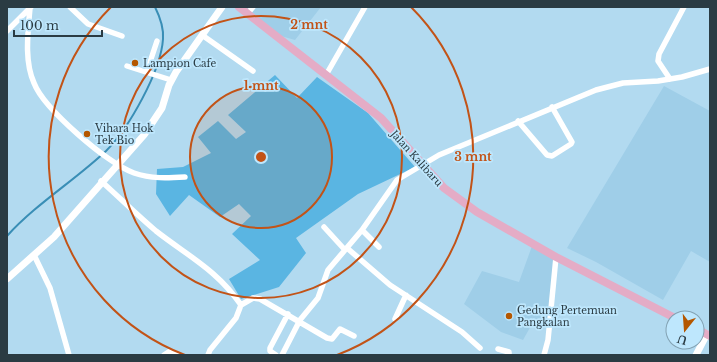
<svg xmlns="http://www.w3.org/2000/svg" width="717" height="362" viewBox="0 0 717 362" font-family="'Libre Baskerville',serif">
<rect width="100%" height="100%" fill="#b2daf0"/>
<path fill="#9fcee8" d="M 245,7 L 321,7 L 295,40 L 281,36 Z
M 664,86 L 710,111 L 710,262 L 691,251 L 663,300 L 596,262 L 567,248 Z
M 532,246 L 555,257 L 549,323 L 532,324 L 523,340 L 501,332 L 464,304 L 482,271 L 519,282 Z"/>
<path fill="#5ab5e2" d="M 275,75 L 297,98 L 317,77 L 368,113 L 415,167 L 358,194 L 296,238 L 306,253 L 279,287 L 241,299 L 229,279 L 260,260 L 232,234 L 251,216 L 239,204 L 220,217 L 189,195 L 170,216 L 156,194 L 157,169 L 183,167 L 211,153 L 198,137 L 218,121 L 236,139 L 246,132 L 228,115 Z"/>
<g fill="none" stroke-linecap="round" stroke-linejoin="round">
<path stroke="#398eb6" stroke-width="2" d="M 7,236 C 36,204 74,181 106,151 C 129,128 161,71 163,39 C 164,27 160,17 155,7"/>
<path stroke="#fff" stroke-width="5.5" d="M 70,7 L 88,24 L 122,36
M 30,8 C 28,32 24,61 34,83 C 44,109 108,164 134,173 C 151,179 168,178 185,177
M 248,13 L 253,7
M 7,31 L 31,7
M 202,35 L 253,71
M 127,66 L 171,80
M 147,71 L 157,41
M 326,75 L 365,7
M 670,79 L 658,61 L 659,54 L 684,7
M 518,121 L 547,155 L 552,156 L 571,144 L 572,142 L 552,107
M 101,181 C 120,198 137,215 156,231 C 188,256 217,270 241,305 L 253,298 L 260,299 L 327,338 L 332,339 L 340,329 L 354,336
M 324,227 L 345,250
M 362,230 L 379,247
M 347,248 L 390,285 L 462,332 L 480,348
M 34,255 L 50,288 L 69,355
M 395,319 L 406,295
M 498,349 L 509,352 L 509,355
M 164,355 L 170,351 L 177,355
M 208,355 L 210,350 L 236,318 L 241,305
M 276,355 L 270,351 L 270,348 L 288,314
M 282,355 L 300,320 L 318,298 L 328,270 L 362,230 L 397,180 L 439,155 L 596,90 L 623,83 L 658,81 L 682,77 L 710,69
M 544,355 L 548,340 L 556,257"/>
<path stroke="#fff" stroke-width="7" d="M 7,279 L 54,237 L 144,135 L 162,108 L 169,85 L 176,72 L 222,7
M 696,355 L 707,334"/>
<path stroke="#e4acc6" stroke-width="8" d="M 239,7 L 381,118 L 444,188 L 477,212 L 556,257 L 675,318
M 697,329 L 710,336"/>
</g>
<circle cx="261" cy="157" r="71" fill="#c25317" fill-opacity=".12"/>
<g fill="none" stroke="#c25317" stroke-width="2">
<circle cx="261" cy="157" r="71"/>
<circle cx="261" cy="157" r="141"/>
<path d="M185 355A212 212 0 0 1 111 7M411 7A212 212 0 0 1 337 355"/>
</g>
<g fill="#b45700" stroke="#bee7fd" stroke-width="1.5">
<circle cx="135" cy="63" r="4"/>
<circle cx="87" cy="134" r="4"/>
<circle cx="509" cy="316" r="4"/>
</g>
<g text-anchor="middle" stroke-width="3.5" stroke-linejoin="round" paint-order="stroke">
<g font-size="10" fill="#2a3b43" stroke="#bee7fd" text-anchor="start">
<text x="143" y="67">Lampion Cafe</text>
<text x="95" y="132">Vihara Hok<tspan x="95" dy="12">Tek Bio</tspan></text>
<text x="517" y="314">Gedung Pertemuan<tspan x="517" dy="12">Pangkalan</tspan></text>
</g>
<g font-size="10" fill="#2a3b43" stroke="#bee7fd">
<text transform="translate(417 158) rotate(48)" y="4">Jalan Kalibaru</text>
</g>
</g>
<circle cx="261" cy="157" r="6" fill="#c25317" stroke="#bee7fd" stroke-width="2"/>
<g font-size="12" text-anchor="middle" font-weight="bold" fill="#c25317" stroke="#bee7fd" stroke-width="3.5" stroke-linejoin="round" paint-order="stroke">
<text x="309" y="29">2 mnt</text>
<text x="261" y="90">1 mnt</text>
<text x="473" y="161">3 mnt</text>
</g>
<rect width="717" height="362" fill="none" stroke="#2a3b43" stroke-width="16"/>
<g transform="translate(685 330) rotate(197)"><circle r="19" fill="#bee7fd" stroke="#83a2b3"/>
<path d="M0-3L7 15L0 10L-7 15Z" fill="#b45700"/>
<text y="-6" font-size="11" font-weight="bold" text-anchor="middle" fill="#2a3b43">U</text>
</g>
<path d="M14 30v6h88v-6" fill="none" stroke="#2a3b43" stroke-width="2"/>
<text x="20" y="30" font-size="12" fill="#2a3b43" stroke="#bee7fd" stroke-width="3" paint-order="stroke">100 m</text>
</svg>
